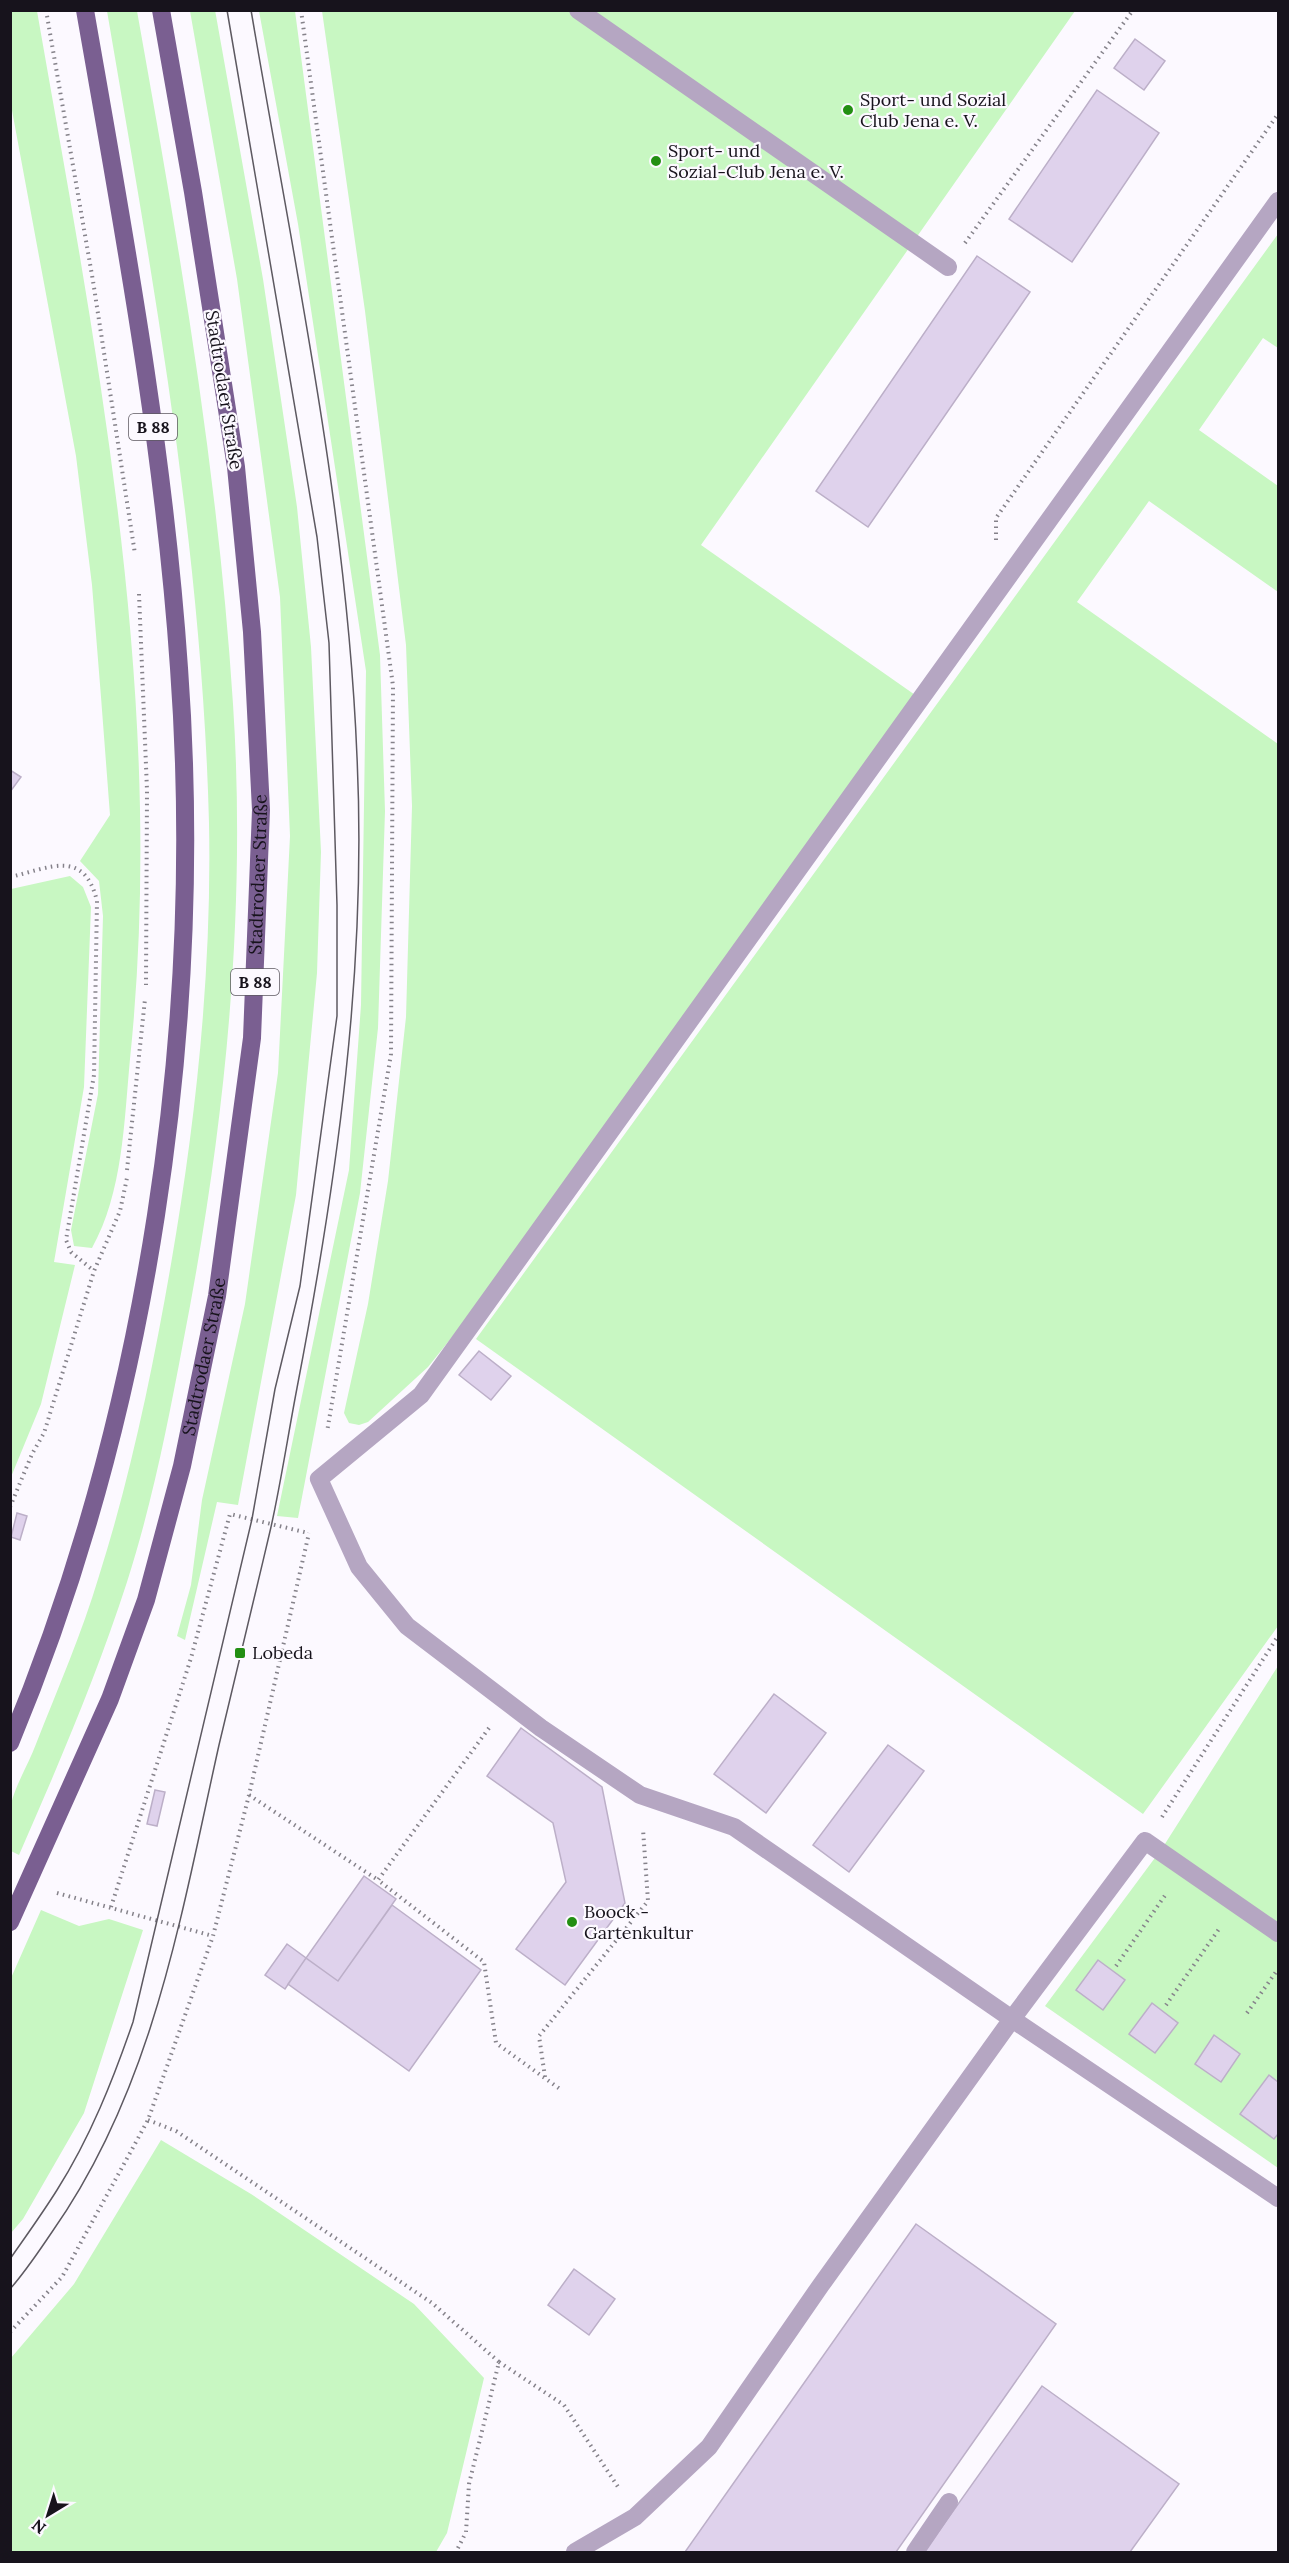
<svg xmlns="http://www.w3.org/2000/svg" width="1289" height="2563" viewBox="0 0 1289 2563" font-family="Lora,serif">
<rect width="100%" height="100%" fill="#fcf9ff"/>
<path fill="#c8f7c2" d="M 215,10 L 263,279 L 297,507 L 311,647 L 321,852 L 317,973 L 296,1195 L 238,1505 L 217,1502 L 185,1640 L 177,1636 L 191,1585 L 202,1500 L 245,1304 L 278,1073 L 290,836 L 280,597 L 237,279 L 190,11 Z
M 10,11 L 37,11 C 98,360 167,702 130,1059 C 124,1122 123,1192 92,1248 L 74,1246 L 71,1230 L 98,1094 L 103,916 L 99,881 L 80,861 L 110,815 L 101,697 L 92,585 L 76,456 L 11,105 Z
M 107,11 L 137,11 C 178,240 218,470 233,704 C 247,918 224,1133 183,1343 C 168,1423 152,1504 127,1582 C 97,1675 58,1766 19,1855 L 11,1851 C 10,1837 8,1819 11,1804 C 16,1784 29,1763 36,1744 C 58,1688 82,1633 99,1576 C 131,1475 153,1368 171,1264 C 196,1120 212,970 209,823 C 202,549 153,280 107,11 Z
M 259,11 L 295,11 L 380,655 L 385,811 L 378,1028 L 360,1193 L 298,1518 L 277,1516 L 349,1170 L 361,1005 L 366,671 L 298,224 Z
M 322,11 L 1075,11 L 701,545 L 918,697 L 460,1327 L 428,1367 L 368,1422 L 359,1425 L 349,1423 L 344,1413 L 368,1304 L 388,1181 L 406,1017 L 412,806 L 406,645 L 365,311 Z
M 1278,234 L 1278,348 L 1263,338 L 1199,430 L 1278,486 L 1278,592 L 1149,501 L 1077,602 L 1278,744 L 1278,1626 L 1143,1814 L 476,1339 Z
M 70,876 L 83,887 L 91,907 L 84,1087 L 54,1262 L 75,1265 L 41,1404 L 11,1477 L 11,889 Z
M 1278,1666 L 1278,2168 L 1045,2006 L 1163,1847 Z
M 41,1910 L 79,1926 L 109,1919 L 143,1930 L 84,2113 L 23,2219 L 11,2233 L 11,1978 Z
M 161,2140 L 251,2194 L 414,2304 L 484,2378 L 447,2533 L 436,2552 L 11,2552 L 11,2358 L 74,2284 Z"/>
<path fill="#dfd2ec" stroke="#bcafc8" stroke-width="1.5" d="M 1135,39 L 1165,61 L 1144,90 L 1114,68 Z
M 1097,90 L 1159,133 L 1072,262 L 1009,219 Z
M 977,256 L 1030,292 L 868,527 L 816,491 Z
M 10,770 L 21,777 L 10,792 Z
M 479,1351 L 511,1376 L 491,1400 L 459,1375 Z
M 17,1513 L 27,1516 L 20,1540 L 11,1537 Z
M 774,1694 L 826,1733 L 766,1813 L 714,1774 Z
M 521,1728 L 602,1787 L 625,1903 L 565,1985 L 516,1949 L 566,1882 L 553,1823 L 487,1776 Z
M 888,1745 L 924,1771 L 849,1872 L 813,1845 Z
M 155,1790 L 165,1792 L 157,1826 L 147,1824 Z
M 364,1876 L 396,1899 L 338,1981 L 306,1958 Z
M 392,1905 L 481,1970 L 409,2071 L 288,1984 L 306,1958 L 338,1981 Z
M 287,1944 L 306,1958 L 285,1989 L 265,1975 Z
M 1098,1960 L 1125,1980 L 1103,2010 L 1076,1990 Z
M 1152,2003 L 1178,2023 L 1155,2053 L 1129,2034 Z
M 1214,2035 L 1240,2054 L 1221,2082 L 1195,2064 Z
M 1269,2075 L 1278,2082 L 1278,2134 L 1274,2139 L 1240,2114 Z
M 916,2224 L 1056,2324 L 896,2552 L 685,2552 Z
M 574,2269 L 615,2299 L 589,2335 L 548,2305 Z
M 1042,2386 L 1179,2484 L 1130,2552 L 924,2552 Z"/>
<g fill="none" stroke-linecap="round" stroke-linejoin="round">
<path stroke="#85828a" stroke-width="4" stroke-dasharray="1.5 4.5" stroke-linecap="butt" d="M 46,10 L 93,281 L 135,554
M 301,10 L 393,686 L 391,1054 L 327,1432
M 965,243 L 1133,10
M 996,540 L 996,518 L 1278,114
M 139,594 L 147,790 L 146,985
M 10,877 C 50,868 84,848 97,901 L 94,1075 L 66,1240 L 71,1252 L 94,1271
M 127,1170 L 145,999
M 10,1507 L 32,1454 L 44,1433 L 94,1271 L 120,1211 L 127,1178
M 489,1728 L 378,1880 L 484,1962 L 496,2043 L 560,2089
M 249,1795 L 378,1880
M 1162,1817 L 1278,1636
M 57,1893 L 213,1936
M 111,1907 L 191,1658 L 230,1514 L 308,1533
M 1116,1966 L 1166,1894
M 1166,2005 L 1219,1929
M 1247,2013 L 1278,1969
M 545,2077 L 539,2036 L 648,1901 L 643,1829
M 148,2120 L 176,2131 L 432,2303 L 499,2362 L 469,2484 L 466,2532 L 456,2552
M 10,2332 L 62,2277 L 148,2120 L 213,1936 L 249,1795 L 309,1533
M 499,2362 L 564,2405 L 620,2490"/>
<path stroke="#b5a6c2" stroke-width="18" d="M 578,10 L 948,267
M 1278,201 L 421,1395 L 319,1479 L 359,1567 L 407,1626 L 541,1728 L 640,1795 L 734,1827 L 1012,2019 L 1145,1841 L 1278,1933
M 575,2552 L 635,2517 L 709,2447 L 821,2285 L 1012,2019 L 1278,2198
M 915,2552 L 949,2502"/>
<g stroke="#7a5f91" stroke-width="18">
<path d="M 10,1743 C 148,1412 205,1025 179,668 C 164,447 123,228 85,10"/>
<path id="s1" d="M 10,1922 L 110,1699 L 146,1600 L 182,1466 L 217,1296 L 252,1038 L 261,810 L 252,632 L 236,467 L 193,192 L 161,10"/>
</g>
<path stroke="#5d5961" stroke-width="1.5" d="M 10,2259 C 26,2236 42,2214 57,2190 C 90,2138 113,2080 133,2022 L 252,1519 L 275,1389 L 300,1286 L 337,1016 L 337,905 L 329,643 L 317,537 L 227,10
M 10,2289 C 26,2271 39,2251 52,2232 C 154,2087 181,1915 219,1745 C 236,1673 254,1600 271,1527 C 281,1482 288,1435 297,1388 C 337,1180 367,969 357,757 C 347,506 293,258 251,10"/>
</g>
<g fill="#238f13" stroke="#fcf9ff" stroke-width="2">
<circle cx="848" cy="110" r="6"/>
<circle cx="656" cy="161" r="6"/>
<rect x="234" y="1647" width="12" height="12" rx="3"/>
<circle cx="572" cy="1922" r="6"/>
</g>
<g text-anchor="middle" stroke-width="4.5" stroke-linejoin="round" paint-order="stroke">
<g fill="#fcf9ff" stroke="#5c5860" stroke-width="1.5">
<rect x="129" y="414" width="48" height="26" rx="4.5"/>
<rect x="231" y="969" width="48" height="26" rx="4.5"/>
</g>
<g font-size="16" font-weight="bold" fill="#17131c">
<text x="153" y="433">B 88</text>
<text x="255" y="988">B 88</text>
</g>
<g font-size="18" fill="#17131c" stroke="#fcf9ff" text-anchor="start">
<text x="860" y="106">Sport- und Sozial<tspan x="860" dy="21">Club Jena e. V.</tspan></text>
<text x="668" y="157">Sport- und<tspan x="668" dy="21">Sozial-Club Jena e. V.</tspan></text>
<text x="252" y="1659">Lobeda</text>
<text x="584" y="1918">Boock -<tspan x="584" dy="21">Gartenkultur</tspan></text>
</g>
<g font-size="18" fill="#17131c" stroke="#fcf9ff">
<text transform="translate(224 390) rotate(81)" y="6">Stadtrodaer Straße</text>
<text dy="6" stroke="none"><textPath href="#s1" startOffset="1086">Stadtrodaer Straße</textPath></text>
<text dy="6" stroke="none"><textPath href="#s1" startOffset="600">Stadtrodaer Straße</textPath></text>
</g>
</g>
<rect width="1289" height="2563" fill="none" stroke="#17131c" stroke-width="24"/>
<g transform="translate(48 2515) rotate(218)" stroke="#fcf9ff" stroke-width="4.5" paint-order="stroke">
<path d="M0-4.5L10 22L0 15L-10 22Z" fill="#17131c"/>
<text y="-9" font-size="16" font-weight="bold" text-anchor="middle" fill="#17131c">N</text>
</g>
</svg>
